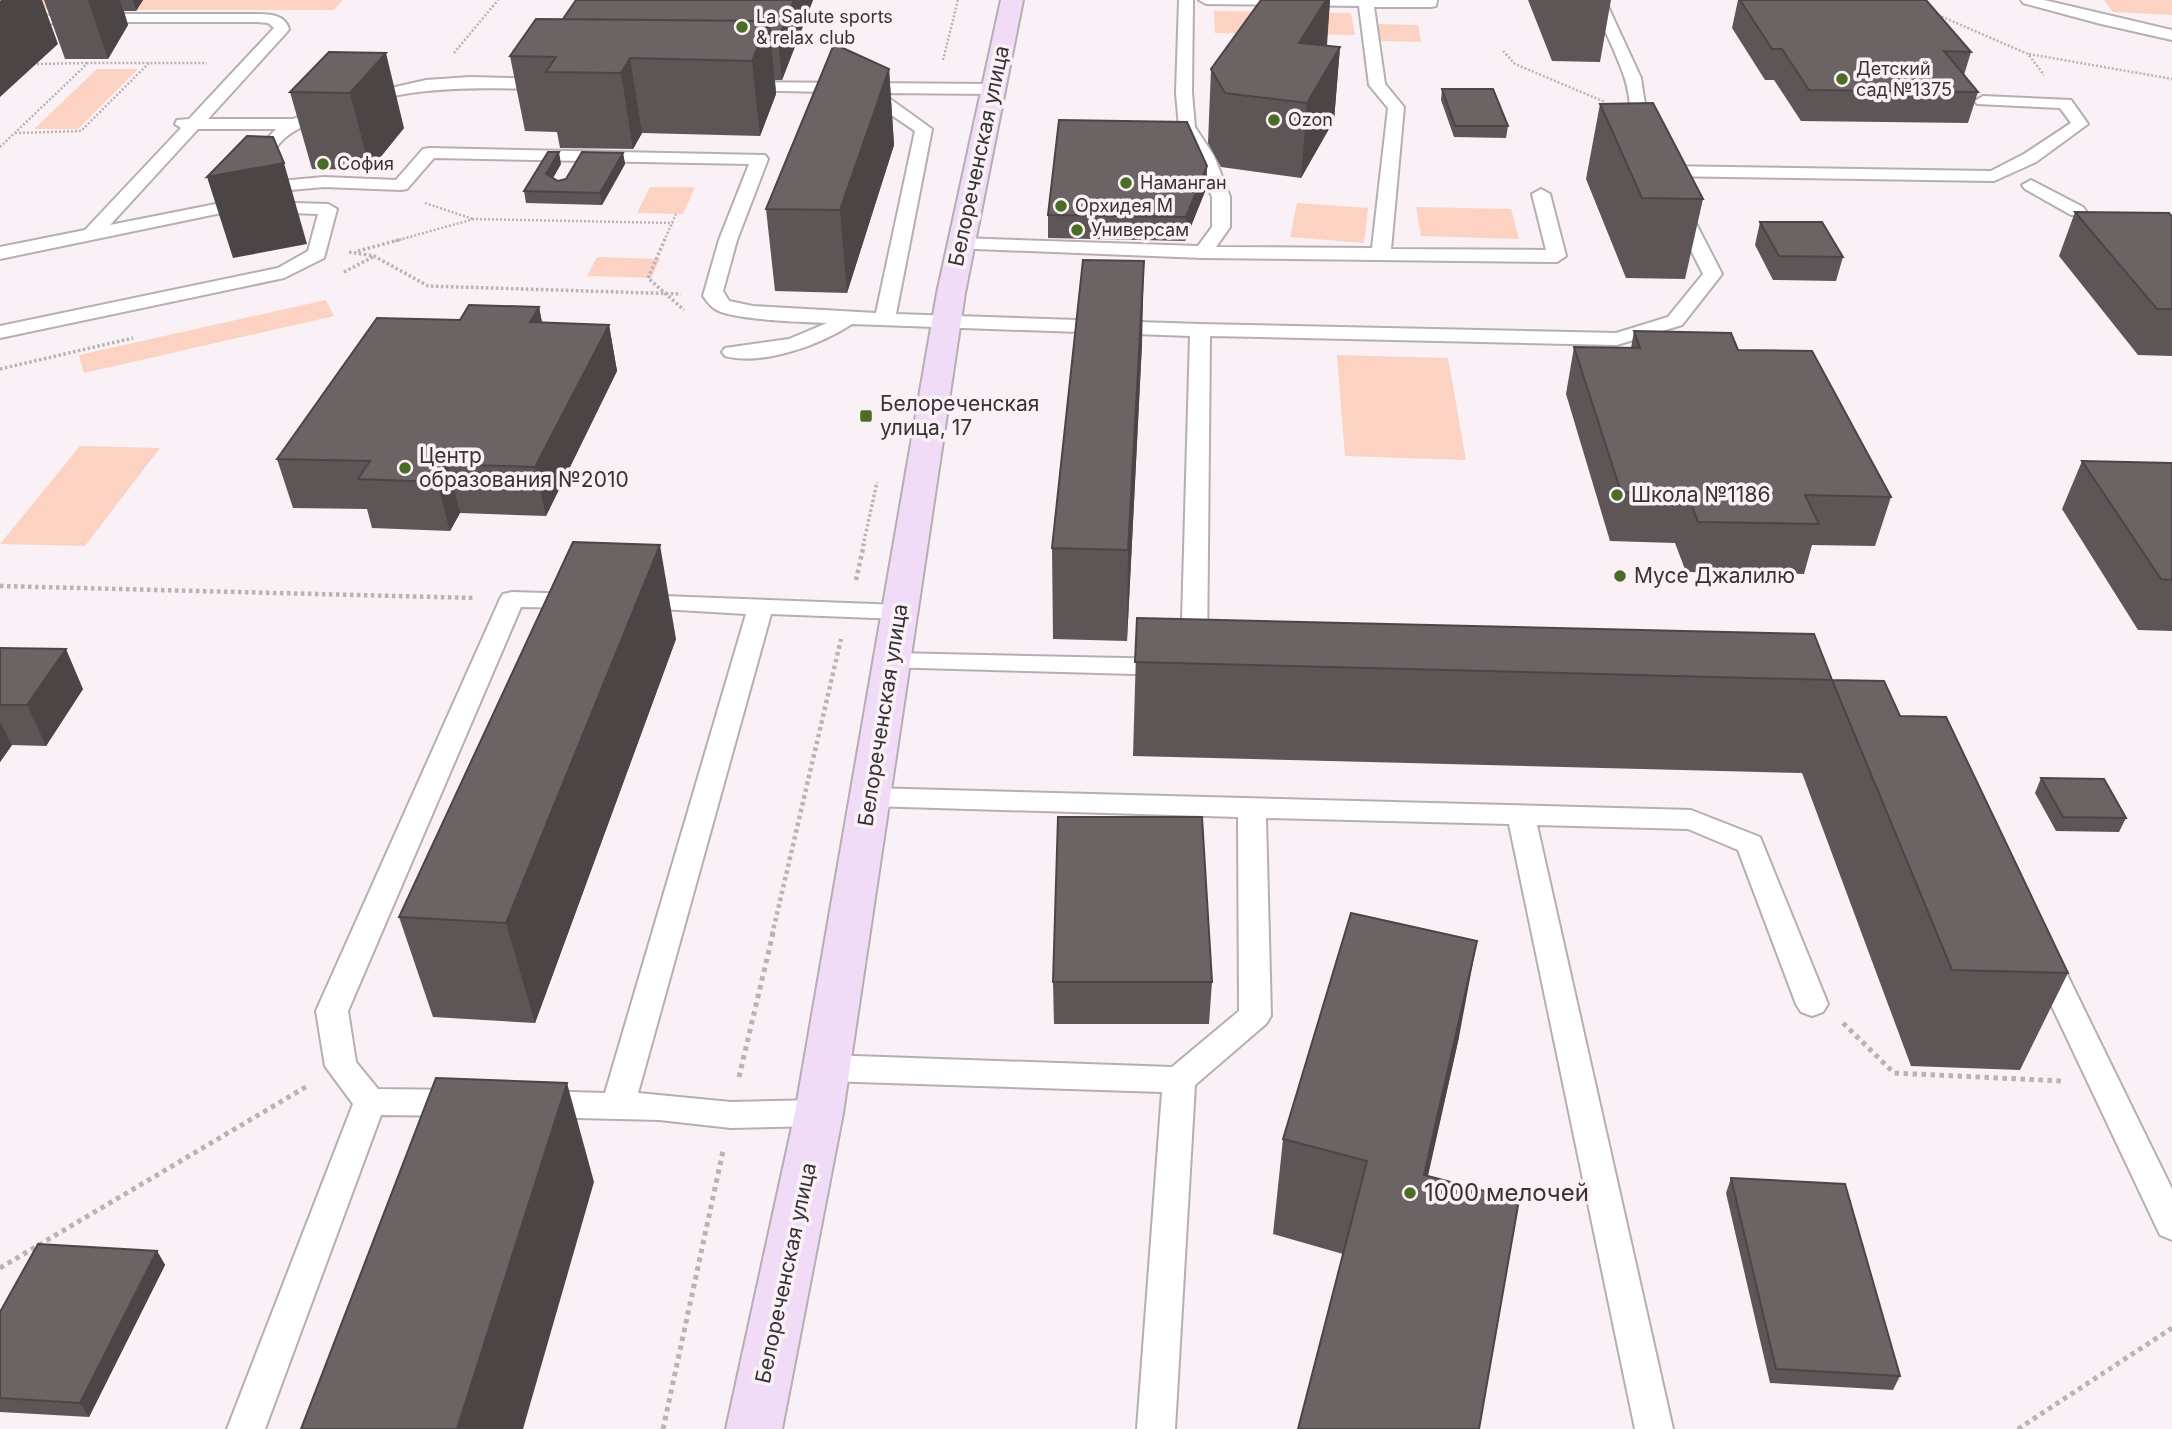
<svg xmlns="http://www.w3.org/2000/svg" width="2172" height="1429" viewBox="0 0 2172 1429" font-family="Inter,sans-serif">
<rect width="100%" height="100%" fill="#f9f1f5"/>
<path fill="#fcd3c2" d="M 0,0 L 343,0 L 334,10 L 0,10 Z
M 2104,0 L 2172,0 L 2172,15 L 2113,12 Z
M 1214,11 L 1351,13 L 1355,35 L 1215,33 Z
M 1378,24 L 1418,25 L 1421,42 L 1380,41 Z
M 97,69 L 138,69 L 78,129 L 34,129 Z
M 650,187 L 695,187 L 683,214 L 637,213 Z
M 1297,203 L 1368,208 L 1364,243 L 1290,237 Z
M 1416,207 L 1511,209 L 1519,239 L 1421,236 Z
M 597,257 L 660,259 L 651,278 L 587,276 Z
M 326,300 L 334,316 L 84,373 L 79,355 Z
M 1337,355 L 1448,358 L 1466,460 L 1345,456 Z
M 80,446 L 160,448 L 85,546 L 0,544 Z"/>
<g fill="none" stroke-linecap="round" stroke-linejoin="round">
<defs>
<path id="lane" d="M 1179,0 L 1193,0 L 1192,93 L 1195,127 L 1214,156 L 1230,197 L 1230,227 L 1216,247 L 1372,248 L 1388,108 L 1369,85 L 1359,6 L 1206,4 L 1199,0 L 1437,0 L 1436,6 L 1431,7 L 1374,7 L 1385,84 L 1404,107 L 1391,249 L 1546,250 L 1532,194 L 1541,189 L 1550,194 L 1566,256 L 1557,262 L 1203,258 L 952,248 L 950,244 L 959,238 L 1198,246 L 1212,227 L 1212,197 L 1196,156 L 1179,127 L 1176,93 Z
M 1591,0 L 1605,0 L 1641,78 L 1647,118 L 1655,136 L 1653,140 L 1641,140 C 1628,119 1632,98 1624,76 C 1615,50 1602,25 1591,0 Z
M 2021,0 L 2044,0 L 2172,30 L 2172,40 L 2101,24 L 2023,3 Z
M 73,14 L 257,14 C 270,14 285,15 289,29 L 287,32 L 208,119 L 293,119 L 347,98 L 426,80 L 470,77 L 550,79 L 558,84 L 550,89 C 465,88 405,84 324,117 C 309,124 289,131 279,144 C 271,153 268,167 263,178 L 269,182 L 324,177 L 396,180 L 423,149 L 429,148 L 765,155 L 768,159 L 737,240 L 723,291 L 729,301 L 753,306 L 876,313 L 915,131 L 868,99 L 866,93 L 736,90 L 734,87 L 742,82 L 993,84 L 1001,89 L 993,94 L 882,93 L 932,129 L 896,314 L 1200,324 L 1616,333 L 1668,317 L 1703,274 L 1669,206 L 1678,201 L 1687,206 L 1722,274 L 1682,325 L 1617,345 L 1210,336 L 1207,656 L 1203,662 L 1194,664 L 1185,662 L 1181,656 L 1190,336 L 852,324 C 820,345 763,366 725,356 L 722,352 L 725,348 L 789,339 L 827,323 C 804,322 731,320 715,309 C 710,306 706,300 703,296 L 719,240 L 749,164 L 434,158 L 407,189 L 401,190 L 324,187 L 268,192 L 252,188 L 245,178 L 262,144 L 276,129 L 198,129 L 110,225 L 231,201 L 328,204 L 337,209 L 324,258 L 284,278 L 0,338 L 0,326 L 278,268 L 308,251 L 318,214 L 231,211 L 0,259 L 0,247 L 85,230 L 181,128 L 175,124 L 177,120 L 189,119 L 274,28 L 268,23 L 257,22 L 73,22 L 0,27 L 0,19 Z
M 1983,96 L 2071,100 L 2088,124 L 2036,162 L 1994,181 L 1660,176 L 1651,171 L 1660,166 L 1991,171 L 2024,154 L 2071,123 L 2060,108 L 1977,104 L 1975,101 Z
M 2031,180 L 2083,207 L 2086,211 L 2083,215 L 2071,215 L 2025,189 L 2022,185 Z
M 512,592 L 580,594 L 589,596 L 592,601 L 589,606 L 580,608 L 521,607 L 348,1011 L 356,1062 L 378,1089 L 461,1090 L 473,1094 L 477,1103 L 473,1112 L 461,1116 L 381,1115 L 265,1429 L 227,1429 L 353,1104 L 325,1066 L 316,1011 L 500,599 L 503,594 Z
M 636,595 L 900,605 L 909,607 L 912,612 L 909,617 L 900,619 L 771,614 L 638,1093 L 731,1102 L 819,1100 L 831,1104 L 835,1113 L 831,1122 L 819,1126 L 731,1128 L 659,1120 L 538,1117 L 526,1113 L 522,1104 L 526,1095 L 538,1091 L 605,1093 L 746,614 L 627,607 L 624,602 L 627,597 Z
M 892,653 L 1171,659 L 1180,661 L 1184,667 L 1180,673 L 1171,675 L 883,667 L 879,661 L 883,655 Z
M 870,788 L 1691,810 L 1760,837 L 1828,1004 L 1823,1012 L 1812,1016 L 1801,1012 L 1796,1004 L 1738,850 L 1688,829 L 1537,825 L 1673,1429 L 1635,1429 L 1509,824 L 1266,818 L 1271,1016 L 1266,1024 L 1195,1085 L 1175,1429 L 1137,1429 L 1162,1092 L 827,1081 L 816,1077 L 811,1068 L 816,1059 L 827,1055 L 1172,1067 L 1239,1011 L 1238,817 L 870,806 L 860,804 L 856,797 L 860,790 Z
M 2044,947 L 2055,950 L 2059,958 L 2172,1189 L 2172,1240 L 2160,1235 L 2029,958 L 2033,950 Z"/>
<path id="secondary" d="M 1001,0 L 1023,0 L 965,293 L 843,1113 L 782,1429 L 726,1429 L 795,1113 L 937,293 Z"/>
</defs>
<use href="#lane" stroke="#b6aeb2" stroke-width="4"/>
<use href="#secondary" stroke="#b6aeb2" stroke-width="4"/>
<path stroke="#bab3b6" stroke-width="2.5" stroke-dasharray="2 2" stroke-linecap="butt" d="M 1938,15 L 2028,54 L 2044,75
M 1503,51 L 1515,64 L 1605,102
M 454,53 L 498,0
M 2029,54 L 2172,79
M 943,60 L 958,0
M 37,64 L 87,63
M 15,133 L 81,131 L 149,63
M 0,147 L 88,63 L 207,63
M 425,203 L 473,219
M 395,241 L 474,219 L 673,223
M 664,241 L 676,214"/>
<path stroke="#bab3b6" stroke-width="3.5" stroke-dasharray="2.5 2.5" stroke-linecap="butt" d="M 665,239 L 648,278 L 684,310
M 358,251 L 402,239
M 349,252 L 374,256 L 428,286 L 681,294
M 344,272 L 373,257
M 0,369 L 133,338
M 863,546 L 877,482"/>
<path stroke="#bab3b6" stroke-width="4.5" stroke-dasharray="3.5 3.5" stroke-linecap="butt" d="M 856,580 L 864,544
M 0,586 L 475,598
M 772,935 L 841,639"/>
<path stroke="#bab3b6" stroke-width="5" stroke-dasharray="4.5 4.5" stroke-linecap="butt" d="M 1843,1023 L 1894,1073 L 2062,1081
M 739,1077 L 773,933
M 0,1268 L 309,1085
M 663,1429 L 723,1151
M 2018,1429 L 2172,1328"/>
<use href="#lane" fill="#fff" fill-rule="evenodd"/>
<use href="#secondary" fill="#f1dcf8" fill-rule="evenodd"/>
</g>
<path fill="#5d5556" d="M 44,0 L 143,0 L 136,11 L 124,11 L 128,25 L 108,59 L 65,59 Z
M 576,0 L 813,0 L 782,80 L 775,80 L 776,94 L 760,136 L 642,133 L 633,149 L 560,148 L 557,132 L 525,131 L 510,56 L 563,19 Z
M 1261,0 L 1330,0 L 1327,46 L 1340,47 L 1334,120 L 1301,178 L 1221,167 L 1208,143 L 1211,69 Z
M 1528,0 L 1611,0 L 1600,62 L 1552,61 Z
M 1738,0 L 1926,0 L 1971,52 L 1964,75 L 1978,92 L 1968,123 L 1801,121 L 1774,80 L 1765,80 L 1732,28 Z
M 329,52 L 404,128 L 370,170 L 312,169 L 290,92 Z
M 889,69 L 894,145 L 847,293 L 775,291 L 766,209 Z
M 1442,89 L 1508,126 L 1506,138 L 1454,137 L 1441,100 Z
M 1600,104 L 1703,199 L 1685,279 L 1626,278 L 1586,179 Z
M 623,153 L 625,164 L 602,205 L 526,203 L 524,191 L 561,164 L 553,178 L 558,181 L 566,179 Z
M 1207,166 L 1206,189 L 1185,241 L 1048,238 L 1048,215 Z
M 2075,212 L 2172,217 L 2172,356 L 2138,355 L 2059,256 Z
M 1760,222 L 1843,257 L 1836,281 L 1773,280 L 1755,245 Z
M 539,307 L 542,323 L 609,325 L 617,371 L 546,516 L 460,513 L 450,531 L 372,528 L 367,509 L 293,508 L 277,459 L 460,320 Z
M 1634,331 L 1738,350 L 1891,497 L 1875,546 L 1812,545 L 1804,574 L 1686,572 L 1675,543 L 1610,541 L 1566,394 L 1574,347 L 1631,348 Z
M 1142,343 L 1127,641 L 1053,639 L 1052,548 Z
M 2082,461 L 2172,463 L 2172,631 L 2138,630 L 2062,509 Z
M 1137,618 L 1832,680 L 1900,716 L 2068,973 L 2020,1070 L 1911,1066 L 1802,773 L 1133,756 Z
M 676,639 L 535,1023 L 433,1017 L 399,917 Z
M 0,648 L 83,689 L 46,746 L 12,745 L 0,762 Z
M 2041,778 L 2126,818 L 2119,832 L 2056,831 L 2035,793 Z
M 1053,982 L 1212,982 L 1209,1024 L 1054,1024 Z
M 1459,1037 L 1428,1176 L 1343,1254 L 1273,1234 L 1283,1139 Z
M 1731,1178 L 1900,1376 L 1893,1390 L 1770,1383 L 1726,1193 Z
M 157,1251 L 165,1265 L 89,1417 L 0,1412 L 0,1312 Z"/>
<path fill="#4c4546" d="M 1,0 L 42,0 L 58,44 L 0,97 L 0,1 Z
M 88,0 L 120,0 L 128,25 L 108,59 Z
M 133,0 L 143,0 L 136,11 L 133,1 Z
M 794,0 L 813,0 L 782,80 L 778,41 Z
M 1326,0 L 1330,0 L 1325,62 L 1299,43 Z
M 769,21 L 776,94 L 760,136 L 752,61 Z
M 1340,47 L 1334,120 L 1301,178 L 1307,103 Z
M 386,53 L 404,128 L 370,170 L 350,93 Z
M 630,58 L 642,133 L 633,149 L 621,73 Z
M 889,69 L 894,145 L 847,293 L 840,210 Z
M 559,152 L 561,164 L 548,186 L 546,174 Z
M 623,153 L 625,164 L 602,205 L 600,193 Z
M 284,163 L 307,244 L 233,258 L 207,177 Z
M 1207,166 L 1206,189 L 1185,241 L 1186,217 Z
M 1144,261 L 1142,343 L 1127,641 L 1128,550 Z
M 539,307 L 548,353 L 530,322 Z
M 609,325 L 617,371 L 546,516 L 535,467 Z
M 448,464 L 460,513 L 450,531 L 437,482 Z
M 660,545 L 676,639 L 535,1023 L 506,923 Z
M 66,649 L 83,689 L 46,746 L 27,705 Z
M 0,721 L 12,745 L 0,762 Z
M 1477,941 L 1459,1037 L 1406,1271 L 1424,1175 Z
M 567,1083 L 594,1182 L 523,1429 L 457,1429 Z
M 157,1251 L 165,1265 L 89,1417 L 80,1403 Z"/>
<path fill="#6c6364" stroke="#4c4546" stroke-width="2" d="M 576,0 L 794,0 L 778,41 L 771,41 L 769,21 L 563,19 Z
M 1261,0 L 1326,0 L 1299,43 L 1340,47 L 1307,103 L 1225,93 L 1211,69 Z
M 1740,0 L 1926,0 L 1971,52 L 1944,51 L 1978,92 L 1809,90 L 1782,49 L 1772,49 Z
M 536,19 L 769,21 L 752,61 L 630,58 L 621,73 L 546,72 L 556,57 L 510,56 Z
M 834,44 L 889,69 L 840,210 L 766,209 Z
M 329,52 L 386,53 L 350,93 L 290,92 Z
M 1442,89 L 1493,89 L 1508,126 L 1455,126 Z
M 1653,103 L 1703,199 L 1642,198 L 1600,104 Z
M 1059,120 L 1187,122 L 1207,166 L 1186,217 L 1048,215 Z
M 247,136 L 273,137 L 284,163 L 207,177 Z
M 548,152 L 559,152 L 546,174 L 558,181 L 566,179 L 582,152 L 623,153 L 600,193 L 524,191 Z
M 2075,212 L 2169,213 L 2172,217 L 2172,309 L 2157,309 Z
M 1760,222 L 1822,222 L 1843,257 L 1779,256 Z
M 1083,260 L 1144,261 L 1128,550 L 1052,548 Z
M 469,305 L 539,307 L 530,322 L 609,325 L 535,467 L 448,464 L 437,482 L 358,479 L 370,461 L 277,459 L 377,318 L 460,320 Z
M 1634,331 L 1731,333 L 1738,350 L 1812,351 L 1891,497 L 1805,495 L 1819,524 L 1698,522 L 1687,493 L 1621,492 L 1574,347 L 1640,348 Z
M 2082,461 L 2172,463 L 2172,580 L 2161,579 Z
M 573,542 L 660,545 L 506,923 L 399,917 Z
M 1137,618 L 1814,634 L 1832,680 L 1135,662 Z
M 0,648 L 66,649 L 27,705 L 0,705 Z
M 1832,680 L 1884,681 L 1900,716 L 1946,717 L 2068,973 L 1952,970 Z
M 2041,778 L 2104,779 L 2126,818 L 2063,817 Z
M 1058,817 L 1202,817 L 1212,982 L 1053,982 Z
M 1351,913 L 1477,941 L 1424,1175 L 1519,1200 L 1479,1429 L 1298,1429 L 1367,1161 L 1283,1139 Z
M 436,1078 L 567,1083 L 457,1429 L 301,1429 Z
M 1731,1178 L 1845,1184 L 1900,1376 L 1776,1369 Z
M 38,1244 L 157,1251 L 80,1403 L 0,1398 L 0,1312 Z"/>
<g fill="#4a6d25" stroke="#f9f1f5" stroke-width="2.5">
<circle cx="742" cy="27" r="7"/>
<circle cx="1842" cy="79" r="7"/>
<circle cx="1274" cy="120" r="7"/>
<circle cx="323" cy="164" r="7"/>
<circle cx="1126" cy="183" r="7"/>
<circle cx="1061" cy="206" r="7"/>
<circle cx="1077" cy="230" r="7"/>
<rect x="859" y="409" width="14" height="14" rx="3.5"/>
<circle cx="405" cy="468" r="7"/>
<circle cx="1617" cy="495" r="7"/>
<circle cx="1620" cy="576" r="7"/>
<circle cx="1410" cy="1193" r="7"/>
</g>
<g text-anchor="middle" stroke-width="7" stroke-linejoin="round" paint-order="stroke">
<g font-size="18" fill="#373335" stroke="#f9f1f5" text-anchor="start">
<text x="756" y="23">La Salute sports<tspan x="756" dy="21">&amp; relax club</tspan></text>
<text x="1856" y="75">Детский<tspan x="1856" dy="21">сад №1375</tspan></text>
<text x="1288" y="126">Ozon</text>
<text x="337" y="170">София</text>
<text x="1140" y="189">Наманган</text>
<text x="1075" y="212">Орхидея М</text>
<text x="1091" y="236">Универсам</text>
</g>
<g font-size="21" fill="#373335" stroke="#f9f1f5">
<text transform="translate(979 156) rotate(-78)" y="7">Белореченская улица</text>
<text transform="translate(883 715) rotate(-81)" y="7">Белореченская улица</text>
<text transform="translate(786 1273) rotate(-78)" y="7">Белореченская улица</text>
</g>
<g font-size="21" fill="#373335" stroke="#f9f1f5" text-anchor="start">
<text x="880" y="411">Белореченская<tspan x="880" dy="24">улица, 17</tspan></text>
<text x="419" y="463">Центр<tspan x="419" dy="24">образования №2010</tspan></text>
<text x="1631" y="502">Школа №1186</text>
<text x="1634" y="583">Мусе Джалилю</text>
</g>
<g font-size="24" fill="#373335" stroke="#f9f1f5" text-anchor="start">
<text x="1424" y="1201">1000 мелочей</text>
</g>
</g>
</svg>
